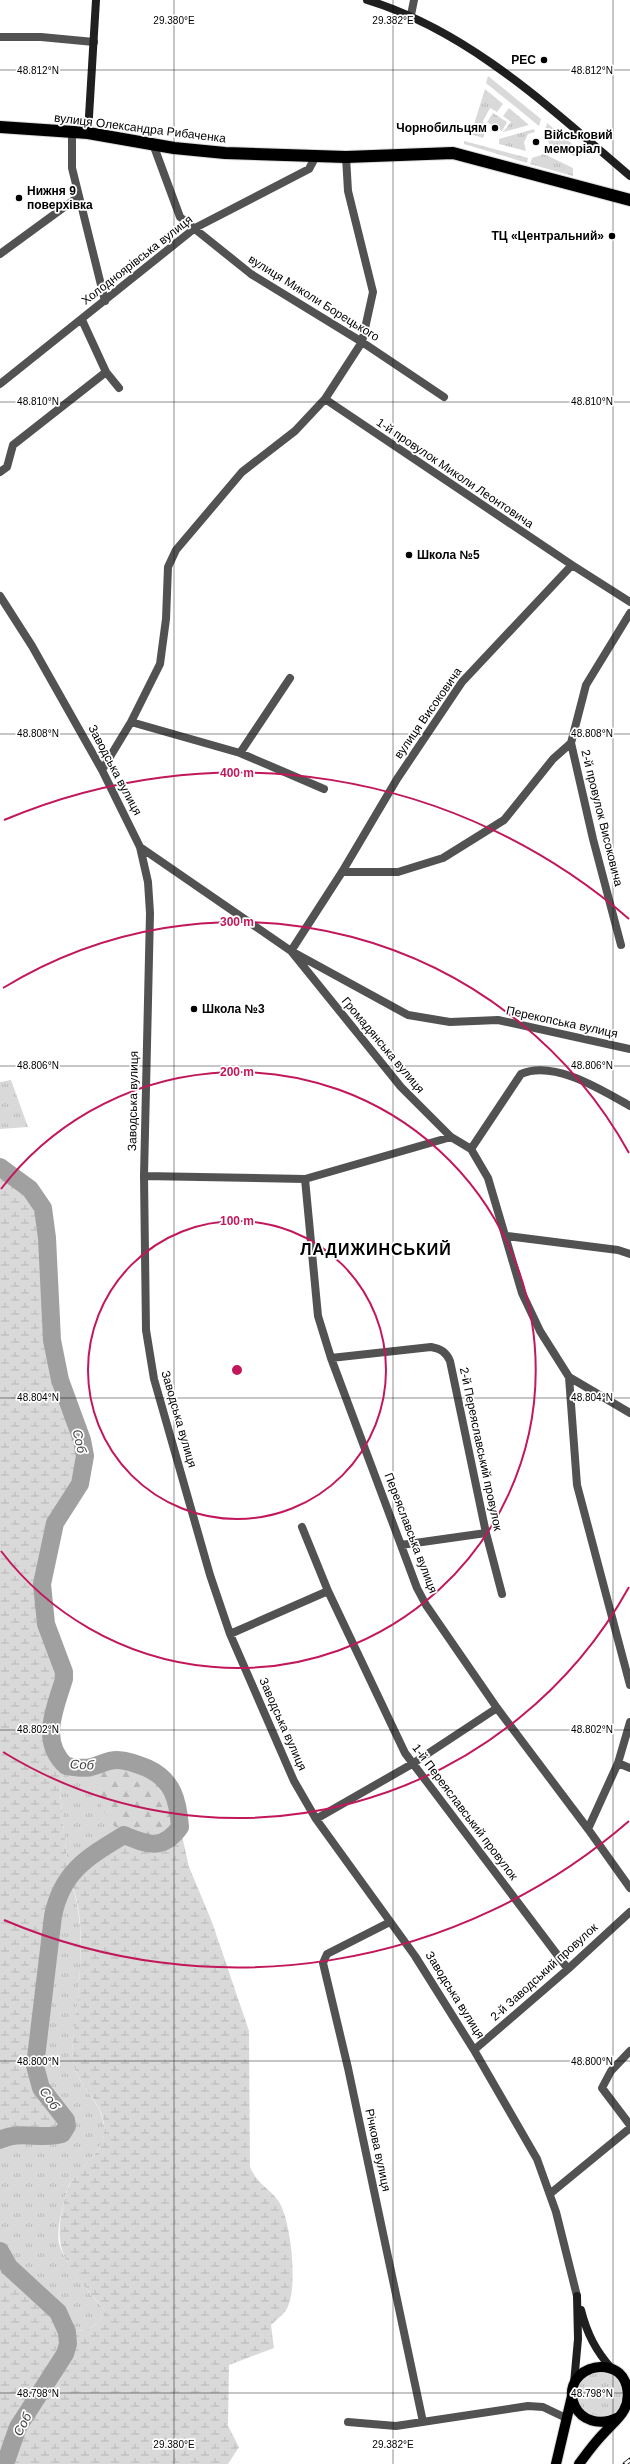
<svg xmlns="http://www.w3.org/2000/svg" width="630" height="2464" viewBox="0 0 630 2464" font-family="Arial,sans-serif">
<defs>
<pattern id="grass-tufts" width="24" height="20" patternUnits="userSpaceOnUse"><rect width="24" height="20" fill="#d9d9d9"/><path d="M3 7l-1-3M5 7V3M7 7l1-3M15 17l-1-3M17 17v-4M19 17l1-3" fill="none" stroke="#b8b8b8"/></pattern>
<pattern id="forest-firs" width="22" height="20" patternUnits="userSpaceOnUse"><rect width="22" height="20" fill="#d9d9d9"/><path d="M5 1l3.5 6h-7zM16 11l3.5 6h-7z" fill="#b8b8b8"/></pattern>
<pattern id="wetland-marsh" width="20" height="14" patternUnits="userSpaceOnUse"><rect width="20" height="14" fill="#d9d9d9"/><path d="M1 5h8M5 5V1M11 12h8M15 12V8" fill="none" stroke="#b8b8b8"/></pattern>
</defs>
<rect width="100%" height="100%" fill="#fff"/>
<path fill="url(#grass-tufts)" d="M 488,76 L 541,119 L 539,126 L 486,83 Z
M 485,89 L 503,104 L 497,112 L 490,108 L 483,121 L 486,130 L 483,138 L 471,134 Z
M 509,108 L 529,125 L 503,132 L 511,122 L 503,116 Z
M 493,113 L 507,122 L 502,131 L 487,122 Z
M 547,123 L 583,153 L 578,158 L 549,144 L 545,131 Z
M 534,129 L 535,132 L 528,134 L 524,142 L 526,151 L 499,144 L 499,139 Z
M 464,141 L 528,158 L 527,163 L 464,144 Z
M 544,154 L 573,168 L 573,176 L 530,164 L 532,158 Z
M 11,1080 L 28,1127 L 0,1129 L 0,1082 Z
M 103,1762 L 99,1771 L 105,1814 L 124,1835 C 104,1847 80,1857 69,1879 C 90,1922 77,2003 72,2051 C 73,2058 73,2067 77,2074 C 87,2095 106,2108 104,2134 C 102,2153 85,2162 75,2176 C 68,2184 65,2196 63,2206 C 60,2217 57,2233 59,2243 C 66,2269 89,2291 105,2311 C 98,2329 85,2331 67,2332 C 56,2296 14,2284 0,2251 L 0,2140 L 65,2131 L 66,2120 L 41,2088 L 35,2066 L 53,1916 L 59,1896 L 69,1879 L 60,1793 L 61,1782 L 66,1766 L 92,1767 Z
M 604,2367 L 627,2386 L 619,2417 L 584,2418 L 572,2393 L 579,2376 Z"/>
<path fill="url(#forest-firs)" d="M 117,1760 C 162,1765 178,1783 180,1827 L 167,1842 C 121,1852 84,1805 103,1762 Z"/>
<path fill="url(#wetland-marsh)" d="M 0,1167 L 30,1189 L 43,1208 L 47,1238 L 52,1340 L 60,1380 L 82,1440 L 85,1456 L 80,1484 L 55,1523 L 42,1584 L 46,1624 L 64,1672 L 64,1679 L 51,1723 L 50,1739 L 57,1756 L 66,1766 L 61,1782 L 60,1793 L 69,1878 L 78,1865 L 86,1858 L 124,1835 C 148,1845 163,1851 180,1827 L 189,1867 L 212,1922 L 249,2031 L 250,2167 C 259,2187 269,2187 279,2202 C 291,2220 299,2291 286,2310 C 283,2315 276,2320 271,2325 L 274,2348 L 229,2365 L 228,2426 L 239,2447 L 228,2464 L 0,2464 L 0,2251 C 14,2285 55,2294 67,2332 C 85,2331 98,2329 105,2311 C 76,2274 50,2258 63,2207 C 65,2195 69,2183 77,2173 C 87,2161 102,2152 104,2134 C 107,2108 87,2095 77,2074 C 73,2067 73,2058 72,2051 C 76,2005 91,1919 69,1879 L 59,1896 L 53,1916 L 35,2066 L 41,2088 L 66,2120 L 67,2126 L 62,2134 C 43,2140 18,2130 0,2140 Z"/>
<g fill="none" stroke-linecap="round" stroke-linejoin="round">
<path stroke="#a0a0a0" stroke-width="18" d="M 0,1167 L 30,1189 L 43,1208 L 47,1238 L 52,1340 L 60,1380 L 82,1440 L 85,1456 L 80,1484 L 55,1523 L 42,1584 L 46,1624 L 64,1672 L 64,1679 C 55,1709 39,1741 66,1766 C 75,1767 82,1769 91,1767 C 100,1765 107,1760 117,1760 C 127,1760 137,1764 147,1768 C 173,1780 178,1800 180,1827 C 163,1851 148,1845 124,1835 C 88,1857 62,1871 53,1916 L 35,2066 L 41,2088 L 66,2120 L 67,2126 L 62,2134 C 43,2140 18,2130 0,2140
M 0,2251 L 9,2267 L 58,2312 L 67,2332 L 68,2344 L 65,2354 L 18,2427 L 5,2464"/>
<defs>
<path id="primary" d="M 556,2464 L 572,2396
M 579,2464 C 587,2453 595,2442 604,2433 C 610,2426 620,2418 624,2410 C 630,2399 629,2382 619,2373 C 612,2367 599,2365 590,2369 C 554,2383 576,2438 619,2417"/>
<path id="highway" d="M 0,127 L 88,133 L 174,148 L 225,153 L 346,157 L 453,153 L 630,200"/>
</defs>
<use href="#primary" stroke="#dbdbdb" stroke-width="12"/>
<use href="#highway" stroke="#dbdbdb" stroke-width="14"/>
<path stroke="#525252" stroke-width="8" d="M 411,15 L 414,0
M 0,37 L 41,37 L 94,42
M 72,132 L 72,168 L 105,301
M 153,144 L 180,217 L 251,274 L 362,342 L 444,397
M 0,254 L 78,197
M 82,320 L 106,372 L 119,388
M 0,384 L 195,228 L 309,169 L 316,156
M 325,399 L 572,565
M 0,472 L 7,467 L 13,445 L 106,372
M 0,596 L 32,646 L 102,770 L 140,847 L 148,882 L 150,913 L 144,1176 L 146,1330 L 154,1379 L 210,1575 L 230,1634 L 294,1781 L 316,1819 L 415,1956 L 474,2050 L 537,2159 L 556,2212 L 577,2296
M 630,602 L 572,565 L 462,682 L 397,779 L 342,872 L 291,951 L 408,1015 L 450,1022 L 498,1020 L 630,1049
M 131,722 L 240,753 L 324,789
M 571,743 L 593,839 L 621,945
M 240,753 L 290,678
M 102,770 L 131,722 L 160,664 L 166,619 L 168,567 L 176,550 L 242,472 L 295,431 L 325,399 L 362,342 L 373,292 L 348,191 L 346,157
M 140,847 L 291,951 L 401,1087 L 451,1137 L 471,1149 L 488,1178 L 522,1293 L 540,1331 L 569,1377 L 630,1413
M 342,872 L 398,872 L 443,858 L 504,820 L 553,759 L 571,743 L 586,685 L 630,613
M 471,1149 L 521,1074 C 554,1060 600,1089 630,1106
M 144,1176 L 305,1179 L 451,1137
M 305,1179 L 318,1316 L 331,1358 L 417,1588 L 426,1605 L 497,1708 L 588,1829 L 630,1888
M 507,1236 L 618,1250 L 630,1254
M 331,1358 L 431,1347 C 441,1349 446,1352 450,1361 L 486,1533 L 502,1594
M 569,1377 L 577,1485 L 630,1685
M 302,1527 L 328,1591 L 405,1753 L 568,1969
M 401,1545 L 486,1533
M 230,1634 L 328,1591
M 618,1763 L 630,1768
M 316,1819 L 412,1764 L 497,1708
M 588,1829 L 618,1763 L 630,1722
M 390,1922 L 327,1954 L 323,1963 L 348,2068 L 423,2422
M 474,2050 L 568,1969 L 630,1912
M 630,2051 L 611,2071 L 602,2088 L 630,2125
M 551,2193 L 630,2128
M 348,2422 L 396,2426 L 528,2406 L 543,2407 L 566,2418"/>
<path stroke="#1f1f1f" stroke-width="8" d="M 367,0 C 469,31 550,108 630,176
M 88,133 L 96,0
M 581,2310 C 587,2334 596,2351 612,2369
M 574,2383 L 578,2339 L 577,2296"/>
<use href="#primary" stroke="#000" stroke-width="10"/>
<use href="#highway" stroke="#000" stroke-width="12"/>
<defs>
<path id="rail" d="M 625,2464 L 630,2460"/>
</defs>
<use href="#rail" stroke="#000" stroke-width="4.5"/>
<use href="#rail" stroke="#fff" stroke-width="3" stroke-dasharray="9" stroke-linecap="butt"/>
</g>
<path fill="none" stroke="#000" stroke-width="1" stroke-opacity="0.45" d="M 174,0 L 174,2464M 393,0 L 393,2464M 613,0 L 613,2464M 0,70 L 630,70M 0,402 L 630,402M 0,734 L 630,734M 0,1066 L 630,1066M 0,1398 L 630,1398M 0,1730 L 630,1730M 0,2061 L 630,2061M 0,2393 L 630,2393"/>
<g fill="none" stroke="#c2185b" stroke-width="2">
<circle cx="237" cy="1370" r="149"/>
<path d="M1 1189A298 298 0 1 1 1 1551"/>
<path d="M629 1587A448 448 0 0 1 3 1752M3 988A448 448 0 0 1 629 1153"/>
<path d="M629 1821A597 597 0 0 1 4 1920M4 820A597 597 0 0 1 629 919"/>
</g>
<g fill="#000" stroke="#fff" stroke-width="1.5">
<circle cx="544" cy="60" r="4"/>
<circle cx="495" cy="128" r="4"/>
<circle cx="536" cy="142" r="4"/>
<circle cx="19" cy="198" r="4"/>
<circle cx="612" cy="236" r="4"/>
<circle cx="409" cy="555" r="4"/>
<circle cx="194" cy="1009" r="4"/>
</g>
<g text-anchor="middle" stroke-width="3.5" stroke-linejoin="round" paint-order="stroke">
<g font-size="12" font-weight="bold" fill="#000" stroke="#fff" text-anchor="start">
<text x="536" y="64" text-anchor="end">РЕС</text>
<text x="487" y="132" text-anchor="end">Чорнобильцям</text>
<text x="544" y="139">Військовий<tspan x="544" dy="14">меморіал</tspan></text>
<text x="27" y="195">Нижня 9<tspan x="27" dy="14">поверхівка</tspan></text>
<text x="604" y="240" text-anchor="end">ТЦ «Центральний»</text>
<text x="417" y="559">Школа №5</text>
<text x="202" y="1013">Школа №3</text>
</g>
<g font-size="12" fill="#000" stroke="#fff">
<text transform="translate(140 128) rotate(7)" y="4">вулиця Олександра Рибаченка</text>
<text transform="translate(137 260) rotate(-38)" y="4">Холодноярівська вулиця</text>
<text transform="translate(314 298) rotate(32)" y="4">вулиця Миколи Борецького</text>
<text transform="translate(455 473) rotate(34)" y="4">1-й провулок Миколи Леонтовича</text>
<text transform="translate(428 713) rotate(-55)" y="4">вулиця Високовича</text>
<text transform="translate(115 770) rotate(62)" y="4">Заводська вулиця</text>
<text transform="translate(602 818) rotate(76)" y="4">2-й провулок Високовича</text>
<text transform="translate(562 1022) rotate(12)" y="4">Перекопська вулиця</text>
<text transform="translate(383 1045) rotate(50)" y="4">Громадянська вулиця</text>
<text transform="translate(133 1101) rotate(-89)" y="4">Заводська вулиця</text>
<text transform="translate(179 1419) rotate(74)" y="4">Заводська вулиця</text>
<text transform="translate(481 1449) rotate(78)" y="4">2-й Переяславський провулок</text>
<text transform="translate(411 1533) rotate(69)" y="4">Переяславська вулиця</text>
<text transform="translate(283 1724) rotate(66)" y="4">Заводська вулиця</text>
<text transform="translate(465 1812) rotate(53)" y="4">1-й Переяславський провулок</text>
<text transform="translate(544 1972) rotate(-42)" y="4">2-й Заводський провулок</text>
<text transform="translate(455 1995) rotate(58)" y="4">Заводська вулиця</text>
<text transform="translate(378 2150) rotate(78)" y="4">Річкова вулиця</text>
</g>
<g font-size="13" font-style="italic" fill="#414141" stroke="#fff">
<text transform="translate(80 1441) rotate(77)" y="5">Соб</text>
<text transform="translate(82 1764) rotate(2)" y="5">Соб</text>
<text transform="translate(50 2098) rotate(55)" y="5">Соб</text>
<text transform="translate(22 2424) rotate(-62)" y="5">Соб</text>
</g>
<g font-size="16" font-weight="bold" letter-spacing="1" fill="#000" stroke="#fff">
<text x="376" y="1255">ЛАДИЖИНСЬКИЙ</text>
</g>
</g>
<g font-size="10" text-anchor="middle" fill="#000" stroke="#fff" stroke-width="3.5" stroke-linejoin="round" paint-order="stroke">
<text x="174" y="24">29.380°E</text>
<text x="393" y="24">29.382°E</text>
<text x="38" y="74">48.812°N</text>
<text x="592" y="74">48.812°N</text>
<text x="38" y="405">48.810°N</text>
<text x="592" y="405">48.810°N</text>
<text x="38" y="737">48.808°N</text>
<text x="592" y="737">48.808°N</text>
<text x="38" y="1069">48.806°N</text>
<text x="592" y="1069">48.806°N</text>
<text x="38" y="1401">48.804°N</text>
<text x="592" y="1401">48.804°N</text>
<text x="38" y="1733">48.802°N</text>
<text x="592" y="1733">48.802°N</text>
<text x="38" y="2065">48.800°N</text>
<text x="592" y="2065">48.800°N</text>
<text x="38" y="2397">48.798°N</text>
<text x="592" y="2397">48.798°N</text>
<text x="174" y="2448">29.380°E</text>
<text x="393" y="2448">29.382°E</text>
</g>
<circle cx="237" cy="1370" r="6" fill="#c2185b" stroke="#fff" stroke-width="2"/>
<g font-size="12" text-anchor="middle" font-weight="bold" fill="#c2185b" stroke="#fff" stroke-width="3.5" stroke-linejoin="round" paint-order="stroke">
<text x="237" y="777">400 m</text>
<text x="237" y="926">300 m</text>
<text x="237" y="1076">200 m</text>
<text x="237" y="1225">100 m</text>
</g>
</svg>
